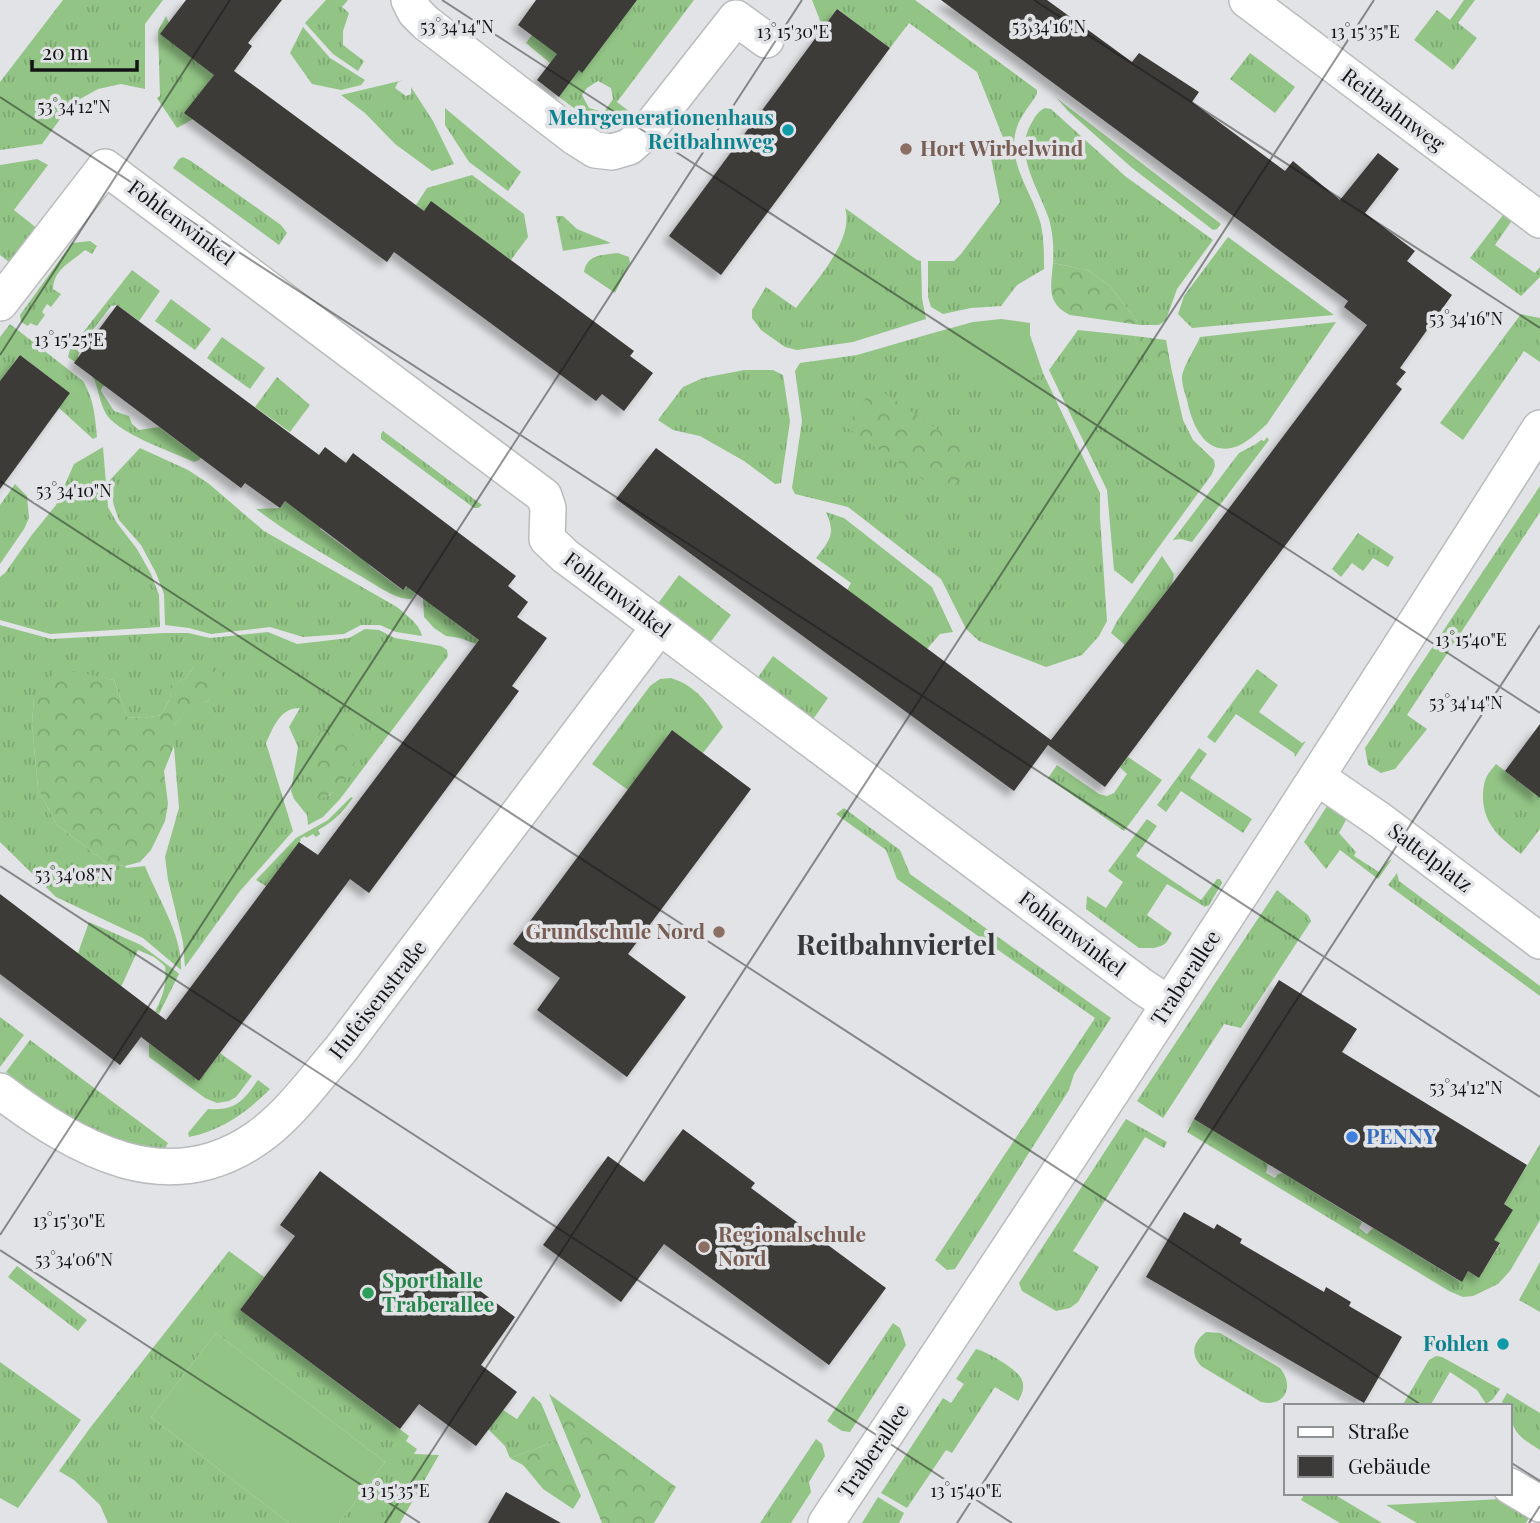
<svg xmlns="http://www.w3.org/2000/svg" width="1540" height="1523" viewBox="0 0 1540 1523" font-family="'Playfair Display',serif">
<defs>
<pattern id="grass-tufts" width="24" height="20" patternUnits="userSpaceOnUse" patternTransform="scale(1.75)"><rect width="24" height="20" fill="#92c485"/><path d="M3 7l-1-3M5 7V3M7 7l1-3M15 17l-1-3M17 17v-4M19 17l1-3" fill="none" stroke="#7da872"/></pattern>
<pattern id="forest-crowns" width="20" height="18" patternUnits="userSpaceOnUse" patternTransform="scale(1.75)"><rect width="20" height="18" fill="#92c485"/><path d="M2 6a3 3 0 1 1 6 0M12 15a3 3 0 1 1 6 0" fill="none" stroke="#7da872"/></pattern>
<filter id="shadow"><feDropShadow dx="-6" dy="6" stdDeviation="3.5" flood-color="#0004"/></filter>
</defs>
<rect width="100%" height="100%" fill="#e2e3e6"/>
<path fill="url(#grass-tufts)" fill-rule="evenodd" d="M 63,0 L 163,0 L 145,24 L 145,89 L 121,84 L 98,89 L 71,104 L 42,144 L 0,150 L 0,82 Z
M 326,0 L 348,0 L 342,7 L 349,13 L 343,31 L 343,45 L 364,61 L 358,71 L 333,54 L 305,23 Z
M 637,0 L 694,0 L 617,102 L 639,119 L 635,123 C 624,120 623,124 613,125 C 594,125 574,108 559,97 L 574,76 L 553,60 L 550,63 L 526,43 L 532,35 ZM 598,81 L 611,88 L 613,99 L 604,112 L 589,108 L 582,95 L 587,88 Z
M 812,0 L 915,0 L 1037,90 L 1037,94 C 1031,104 1021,115 1017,127 C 1005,162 1033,192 1041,225 C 1044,240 1044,254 1044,269 L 1017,285 L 1001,306 L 971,308 L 943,314 L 931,307 L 928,297 L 928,261 L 954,261 L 961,254 L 1000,202 L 991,158 L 1004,140 L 977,72 L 909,23 L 890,48 L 837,9 L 823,28 Z
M 1464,0 L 1475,0 L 1458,23 L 1477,38 L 1453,70 L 1414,40 L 1437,10 L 1450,20 Z
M 166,16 L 169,23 L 214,75 L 185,113 L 193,119 L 177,128 L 157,98 L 160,96 L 158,31 Z
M 303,27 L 330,58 L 365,80 L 361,85 L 341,90 L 312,84 L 290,53 Z
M 1250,53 L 1295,87 L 1275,113 L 1230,79 Z
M 404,80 L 398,82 L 395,88 L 406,96 L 411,94 L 411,87 L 433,121 L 454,164 L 432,171 L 395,144 L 365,113 L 341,95 Z
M 1056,97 L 1063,103 L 1221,224 L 1217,229 L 1213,230 L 1131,167 L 1068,111 Z
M 445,108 L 521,172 L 508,191 L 469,162 L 445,125 Z
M 1045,108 L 1051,109 L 1125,176 L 1213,240 L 1177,289 L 1166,320 L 1159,325 L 1140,325 L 1109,285 L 1087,270 L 1053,263 C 1054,248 1053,234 1049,219 C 1040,191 1013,154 1031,124 C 1035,117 1037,112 1045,108 Z
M 183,157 L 191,161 L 281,225 L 287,233 L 279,245 L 173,168 L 179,159 Z
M 37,159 L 48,165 L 14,210 L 39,230 L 13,265 L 0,255 L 0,165 Z
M 472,175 L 524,214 L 528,237 L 511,260 L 432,202 L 424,211 L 416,205 L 427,188 Z
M 845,208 L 917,260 L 921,261 L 922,298 L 926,319 L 853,342 L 797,350 L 785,347 L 761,330 L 752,318 L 752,310 L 766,287 L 796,308 C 814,283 855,240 845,208 Z
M 1503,215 L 1510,216 L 1513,219 L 1495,245 L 1535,273 L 1540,267 L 1540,277 L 1521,296 L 1470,258 Z
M 556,216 L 563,216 L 577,229 L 611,243 L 563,251 Z
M 1228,237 L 1334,315 L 1192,328 L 1178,314 L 1184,296 Z
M 90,241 L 97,246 L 92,254 L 85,250 C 72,262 54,268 53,289 L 61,294 L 51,307 L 47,304 L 42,312 L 45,315 L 37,326 L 30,323 L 28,326 L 21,322 L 20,315 L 72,243 Z
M 618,253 L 629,257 L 630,263 L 615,293 L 584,272 C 587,254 603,255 618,253 Z
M 132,270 L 160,291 L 139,321 L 117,305 L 111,306 L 80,347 L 78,357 L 114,383 L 102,387 L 101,391 L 114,411 L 129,416 L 132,424 L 139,430 L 159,427 L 190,450 L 205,451 L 199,460 L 194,462 C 170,451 128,437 110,419 C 98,406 100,385 90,373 C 85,367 74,362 68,357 L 70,349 Z
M 171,299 L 211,329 L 195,350 L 155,321 Z
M 1521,314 L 1540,318 L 1540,362 L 1524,351 L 1463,440 L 1440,423 Z
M 1336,322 L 1267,424 C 1259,431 1250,440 1240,445 C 1207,460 1192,426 1187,400 C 1185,393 1182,385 1182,378 C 1182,368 1196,347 1200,337 Z
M 10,324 L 83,381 C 94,399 95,417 97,437 L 93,439 L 59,408 L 70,393 L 20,355 L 0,381 L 0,337 Z
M 1078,330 L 1135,336 C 1141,355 1153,366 1172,372 L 1183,420 L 1193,440 L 1214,460 L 1215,466 L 1212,474 L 1132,584 L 1114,570 L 1107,490 L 1049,370 Z
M 933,333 L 941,348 L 1013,384 L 1043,373 L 1100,493 L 1100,518 L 1107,621 L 1099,636 L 1082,655 L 1046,667 L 979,641 L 966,629 L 941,579 L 848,507 L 795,494 L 792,488 L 802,421 L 795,371 L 800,363 L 857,355 Z
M 222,337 L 265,368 L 250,389 L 207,358 Z
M 744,370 L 773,370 L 783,375 L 790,421 L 781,483 L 775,484 L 744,461 L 700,436 L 673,430 L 658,420 L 683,387 L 703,378 Z
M 277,377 L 310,405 L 290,432 L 255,407 Z
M 383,431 L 482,505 L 478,508 L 474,508 L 381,439 L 381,434 Z
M 1267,437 L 1269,440 L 1192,542 L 1181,539 L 1173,540 L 1239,453 L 1256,444 L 1261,440 L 1264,441 Z
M 103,447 L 108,507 L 117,523 L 137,549 L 151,574 L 159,595 L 160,627 L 50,634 L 0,620 L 0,577 L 5,573 L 31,536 L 56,505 L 74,464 Z
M 140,448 L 188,470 L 208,483 L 264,531 L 397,607 C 406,615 420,624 422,636 L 396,632 L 380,625 L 361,625 L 344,634 L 303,637 L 270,627 L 211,634 L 189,628 L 165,625 L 164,594 L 156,573 L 141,545 L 119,520 L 114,506 L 109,481 Z
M 15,484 L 27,496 L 29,518 L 24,529 L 0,564 L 0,505 Z
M 1540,486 L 1540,512 L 1407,715 L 1427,729 L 1395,769 L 1381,773 L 1368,765 L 1365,748 Z
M 289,496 L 324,523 L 320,529 L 351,552 L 356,546 L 370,566 L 402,590 L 406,586 L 416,592 L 411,599 C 395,600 372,582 357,574 C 322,553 289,534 256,509 L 280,508 Z
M 826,512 L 844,518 L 932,587 L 953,632 L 940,634 L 927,649 L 847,590 L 851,583 L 816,558 C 830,540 836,534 826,512 Z
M 1358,533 L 1394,557 L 1388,567 L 1373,558 L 1363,571 L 1352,563 L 1341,577 L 1332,569 Z
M 1162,556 L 1174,574 L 1172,584 L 1125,645 L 1111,633 L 1117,621 Z
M 679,575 L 731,615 L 709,644 L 657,605 Z
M 423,598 L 492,650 L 460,638 L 446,636 L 434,628 L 424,617 Z
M 0,625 L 51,639 L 164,633 L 188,633 L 210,638 L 268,632 L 297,644 L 349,638 L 365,629 L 379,630 L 395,638 L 441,646 L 447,650 L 448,656 L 340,799 L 323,817 L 308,825 L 307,815 L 294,799 L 291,791 L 298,747 L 289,727 L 300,708 C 280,708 274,726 266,743 L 293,831 L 240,891 L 185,967 L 183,942 L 168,880 L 165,857 L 179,808 L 174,747 L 174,726 L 190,704 L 209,701 L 194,667 L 186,678 L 172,685 L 170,699 L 161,715 L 144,718 L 127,717 L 114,680 L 76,673 L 34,697 L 32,724 L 38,789 L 57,825 L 108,864 L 125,866 L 126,868 L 145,866 C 157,897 183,936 181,970 L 143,938 L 56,897 L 0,842 ZM 314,742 L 353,767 L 344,780 L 329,796 L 309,774 Z
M 773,656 L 828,698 L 811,722 L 756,680 Z
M 1257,669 L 1278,685 L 1259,712 L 1302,743 L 1306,741 L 1295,757 L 1294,753 L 1236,714 L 1215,743 L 1207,737 Z
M 671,678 C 697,686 709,705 723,727 L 703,753 L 672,730 L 628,790 L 592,764 L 650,686 L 660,679 Z
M 1199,748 L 1207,754 L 1190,778 L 1252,819 L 1243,833 L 1181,791 L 1166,812 L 1157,805 Z
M 1128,757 L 1162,780 L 1124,831 L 1048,778 L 1057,765 L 1099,794 L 1107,796 L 1114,793 L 1127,774 L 1120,767 Z
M 1496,764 L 1540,798 L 1540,829 L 1521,854 C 1502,839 1485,827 1483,800 C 1483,793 1483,785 1486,778 C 1488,773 1493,768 1496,764 Z
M 351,797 L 353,798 C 343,812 332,823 318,830 L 320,834 L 316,837 L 313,834 L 306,838 L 305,836 L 300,839 L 301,840 L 266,886 L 256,880 L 296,838 L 328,820 Z
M 1327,806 L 1339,807 L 1348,816 L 1339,833 L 1356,852 L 1354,856 L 1379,872 L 1387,862 L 1392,859 L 1378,879 L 1340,850 L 1326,869 L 1304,842 Z
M 844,808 L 900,850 L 910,874 L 1111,1018 L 1074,1074 L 1069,1090 L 955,1269 L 947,1270 L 935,1260 L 1095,1018 L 897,879 L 886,850 L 836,814 Z
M 1147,819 L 1157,826 L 1136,856 L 1201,900 L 1217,879 L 1220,879 L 1222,883 L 1209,905 L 1205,907 L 1167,884 L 1147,915 L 1172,933 L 1166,943 L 1161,946 L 1154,948 L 1139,948 L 1086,909 L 1087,896 L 1106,908 L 1123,882 L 1108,871 Z
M 1397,873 L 1399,881 L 1540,986 L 1540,996 L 1388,885 Z
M 1277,890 L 1308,915 L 1311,921 L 1241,1028 L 1224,1024 L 1163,1118 L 1137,1101 Z
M 89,922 L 141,945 L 177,972 L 179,974 L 159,1014 L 155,1012 C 163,996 167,984 165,966 L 154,957 L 138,950 L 121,987 L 78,953 Z
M 0,1017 L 24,1035 L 0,1067 Z
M 30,1040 L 168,1143 L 164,1150 L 111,1140 L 66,1117 L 6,1072 Z
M 149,1043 L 199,1081 L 220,1053 L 252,1076 L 236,1097 L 229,1101 L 217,1103 L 205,1098 L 149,1057 Z
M 258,1080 L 270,1089 C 246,1113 222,1130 189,1137 L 188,1133 L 208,1109 C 236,1111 243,1101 258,1080 Z
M 1126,1119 L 1167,1142 L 1164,1148 L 1145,1137 L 1073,1251 L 1099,1267 L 1078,1302 L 1070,1308 L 1056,1311 L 1022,1291 L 1019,1283 Z
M 1194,1119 L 1268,1164 L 1266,1173 L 1275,1178 L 1278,1174 L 1283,1173 L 1362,1222 L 1359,1228 L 1367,1234 L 1373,1228 L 1461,1282 L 1468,1271 L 1479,1278 L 1500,1244 L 1486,1235 L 1498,1233 L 1512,1210 L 1504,1204 L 1540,1144 L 1540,1220 L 1510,1271 L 1498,1284 L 1473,1296 L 1463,1297 L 1449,1291 L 1187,1132 Z
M 229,1251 L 264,1277 L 240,1310 L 409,1436 L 406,1441 L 417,1449 L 414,1454 L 439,1455 L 400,1523 L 339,1523 L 385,1462 L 216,1333 L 151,1417 L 289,1523 L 108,1523 L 100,1505 L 74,1480 L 59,1471 L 90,1428 Z
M 1540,1262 L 1540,1312 L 1519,1300 Z
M 17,1266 L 87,1320 L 78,1331 L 8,1277 Z
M 893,1323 L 900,1328 L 906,1345 L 850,1432 L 842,1431 L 827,1421 Z
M 1206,1332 L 1220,1333 L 1280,1368 C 1295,1386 1285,1408 1261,1402 L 1201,1366 C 1190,1354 1193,1342 1206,1332 Z
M 976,1349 C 987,1352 1018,1369 1022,1380 C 1025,1387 1022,1395 1018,1401 L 995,1387 L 952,1453 L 946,1450 L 907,1508 L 881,1493 L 943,1398 L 951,1403 L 964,1384 L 956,1379 Z
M 1436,1356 L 1442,1357 L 1500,1389 L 1493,1399 L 1486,1404 L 1477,1390 L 1450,1372 L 1430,1406 L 1402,1406 L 1429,1360 Z
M 0,1362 L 81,1420 L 18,1508 L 0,1498 Z
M 1507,1393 L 1540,1413 L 1540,1450 C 1520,1438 1510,1431 1510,1406 L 1504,1406 L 1502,1402 Z
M 533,1396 L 541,1403 L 557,1441 L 510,1458 L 505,1446 L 488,1429 L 503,1410 L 517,1419 Z
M 816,1439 L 822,1444 L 825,1456 L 809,1482 L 811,1492 L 791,1523 L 760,1523 Z
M 1305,1493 L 1332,1493 L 1382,1523 L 1340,1523 L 1301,1500 Z
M 878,1497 L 904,1513 L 899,1523 L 862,1523 Z
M 1502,1499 L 1530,1516 L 1526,1523 L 1417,1523 L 1386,1505 Z"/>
<path fill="url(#forest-crowns)" d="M 1053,263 L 1087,270 L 1109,285 L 1140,325 L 1070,315 C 1046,303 1051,287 1053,263 Z
M 1135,336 L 1166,340 L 1172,372 C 1151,365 1142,358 1135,336 Z
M 874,386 L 975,455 L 947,496 L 846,427 Z
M 207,664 L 218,669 L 224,679 C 215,702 213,700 190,705 L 174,726 L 174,746 L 164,771 L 168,804 L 165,821 L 151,850 L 140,862 L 125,866 L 108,864 L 57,825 L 38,789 L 32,724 L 34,697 L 43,684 L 56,671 L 65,669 L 114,680 L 127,717 L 144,718 L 161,715 L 170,699 L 171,685 L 186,678 L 194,667 Z
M 336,727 C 342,729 348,730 352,733 C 373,751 335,803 315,799 C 312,795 310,792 309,788 C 307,775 311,734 325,728 C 326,728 335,727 336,727 Z
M 549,1394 L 676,1487 L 654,1523 L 602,1523 Z
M 557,1441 L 581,1496 L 573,1509 L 543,1489 L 529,1472 L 523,1465 L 510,1458 Z"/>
<path fill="#92c485" d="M 1001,319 L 1030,323 L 1030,335 L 1043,373 C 1034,377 1022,383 1012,384 C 986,386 954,369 940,348 C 938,343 935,338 933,333 L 973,322 Z
M 216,1333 L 385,1462 L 339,1523 L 289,1523 L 151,1417 Z"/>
<path fill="#3c3a38" filter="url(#shadow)" d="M 186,0 L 282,0 L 248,43 L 252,46 L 234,71 L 424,211 L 431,201 L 634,351 L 630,356 L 653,373 L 624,411 L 602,394 L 596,401 L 394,252 L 387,262 L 184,113 L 214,75 L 160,34 Z
M 536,0 L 637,0 L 582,73 L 579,70 L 559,97 L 537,80 L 557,54 L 518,25 Z
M 941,0 L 1047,0 L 1132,62 L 1139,53 L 1199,92 L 1192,102 L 1285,171 L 1293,161 L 1340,200 L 1378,153 L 1399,169 L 1365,213 L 1415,251 L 1407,261 L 1452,295 L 1400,368 L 1406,372 L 1396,384 L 1402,389 L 1105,787 L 1048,745 L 1014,791 L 616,499 L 656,448 L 1051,740 L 1172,584 L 1367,325 L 1344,307 L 1348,301 Z
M 837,9 L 890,48 L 721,275 L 669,236 Z
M 117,305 L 319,455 L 325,447 L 346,463 L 353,453 L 516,576 L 508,586 L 528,602 L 517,617 L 547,638 L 512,686 L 519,691 L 369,893 L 350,879 L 199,1081 L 141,1037 L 120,1065 L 0,974 L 0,894 L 166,1020 L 299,842 L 318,855 L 479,640 L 406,586 L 403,590 L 285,501 L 280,508 L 245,483 L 241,488 L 74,363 Z
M 20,355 L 70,393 L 0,489 L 0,381 Z
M 1540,724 L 1540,798 L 1505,771 Z
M 672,730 L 751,789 L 628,954 L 686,997 L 627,1077 L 537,1010 L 560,978 L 513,944 Z
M 1279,980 L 1357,1029 L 1342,1052 L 1527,1165 L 1504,1204 L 1513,1210 L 1494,1240 L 1500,1243 L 1479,1278 L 1468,1271 L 1462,1282 L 1194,1119 Z
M 683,1129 L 755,1183 L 751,1188 L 886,1288 L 829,1365 L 664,1244 L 621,1302 L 543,1245 L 608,1156 L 644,1182 Z
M 320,1171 L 515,1317 L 481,1365 L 517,1392 L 476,1446 L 419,1404 L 400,1429 L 240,1310 L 295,1236 L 280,1225 Z
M 1184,1212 L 1214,1229 L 1217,1224 L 1242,1239 L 1240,1243 L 1324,1292 L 1326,1287 L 1351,1302 L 1349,1306 L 1402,1337 L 1364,1403 L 1146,1277 Z
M 506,1492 L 561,1523 L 488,1523 Z"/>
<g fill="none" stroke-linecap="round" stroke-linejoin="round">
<defs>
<path id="street" d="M 409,0 L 415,12 L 426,23 L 576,138 L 595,150 L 612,152 L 629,147 L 648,130 L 736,18 L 766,40
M 1247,0 L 1540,220
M 0,303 L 105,167 L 544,496 L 548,508 L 547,539 L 565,556 L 1143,987 L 1169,1004
M 1317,777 L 1381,821 L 1540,941
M 0,1091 C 77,1149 167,1201 257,1138 C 290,1115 315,1079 341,1049 L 659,627
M 1510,1486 L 1540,1504
M 826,1523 C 1069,1161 1306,796 1540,428"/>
</defs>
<use href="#street" stroke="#b9bbbd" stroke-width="38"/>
<use href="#street" stroke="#fff" stroke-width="35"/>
</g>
<path fill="none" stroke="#131314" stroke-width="2" stroke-opacity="0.45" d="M 442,0 L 1540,713M 1034,0 L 1540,328M 0,97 L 1540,1097M 0,355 L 230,0M 0,481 L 1423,1406M 0,866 L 1012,1523M 0,1235 L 802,0M 0,1250 L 420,1523M 1510,1462 L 1540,1481M 385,1523 L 1374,0M 957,1523 L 1540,625M 1529,1523 L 1540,1506"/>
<g fill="#0f9aa8" stroke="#e2e3e6" stroke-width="2.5">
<circle cx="788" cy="130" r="7"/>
<circle cx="1503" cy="1344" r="7"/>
</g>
<g fill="#8d6e63" stroke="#e2e3e6" stroke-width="2.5">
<circle cx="906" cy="149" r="7"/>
<circle cx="719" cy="932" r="7"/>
<circle cx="704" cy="1247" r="7"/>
</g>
<circle fill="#3f7fe0" stroke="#e2e3e6" stroke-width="2.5" cx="1352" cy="1137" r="7"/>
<circle fill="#2e9e5b" stroke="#e2e3e6" stroke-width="2.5" cx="368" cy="1293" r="7"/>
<g text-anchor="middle" stroke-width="7" stroke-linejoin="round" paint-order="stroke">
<g font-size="21" fill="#131314" stroke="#e2e3e6">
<text transform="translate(1393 110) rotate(37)" y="7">Reitbahnweg</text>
<text transform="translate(181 223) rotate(37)" y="7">Fohlenwinkel</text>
<text transform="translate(617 595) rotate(37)" y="7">Fohlenwinkel</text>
<text transform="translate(1430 858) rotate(37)" y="7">Sattelplatz</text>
<text transform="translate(1072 934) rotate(37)" y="7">Fohlenwinkel</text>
<text transform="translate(1186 978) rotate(-57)" y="7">Traberallee</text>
<text transform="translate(378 1000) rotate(-52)" y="7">Hufeisenstraße</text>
<text transform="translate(874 1451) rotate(-56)" y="7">Traberallee</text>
</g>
<g font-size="21" font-weight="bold" fill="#0d838f" stroke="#e2e3e6" text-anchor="end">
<text x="774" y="125">Mehrgenerationenhaus<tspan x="774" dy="24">Reitbahnweg</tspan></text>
<text x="1489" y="1351">Fohlen</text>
</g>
<g font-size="21" font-weight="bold" fill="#785e54" stroke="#e2e3e6" text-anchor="start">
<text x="920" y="156">Hort Wirbelwind</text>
<text x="705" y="939" text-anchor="end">Grundschule Nord</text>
<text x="718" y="1242">Regionalschule<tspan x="718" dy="24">Nord</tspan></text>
</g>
<g font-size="21" font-weight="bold" fill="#366cbe" stroke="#e2e3e6" text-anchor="start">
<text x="1366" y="1144">PENNY</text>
</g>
<g font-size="21" font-weight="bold" fill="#27864d" stroke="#e2e3e6" text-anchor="start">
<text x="382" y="1288">Sporthalle<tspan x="382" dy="24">Traberallee</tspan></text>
</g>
<g font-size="28" font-weight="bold" fill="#37383a" stroke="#e2e3e6">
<text x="896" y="955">Reitbahnviertel</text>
</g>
</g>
<g font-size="18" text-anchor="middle" fill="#131314" stroke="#e2e3e6" stroke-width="7" stroke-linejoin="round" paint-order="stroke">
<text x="457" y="33">53°34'14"N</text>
<text x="1049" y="33">53°34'16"N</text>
<text x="793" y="38">13°15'30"E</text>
<text x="1365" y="38">13°15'35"E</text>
<text x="74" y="113">53°34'12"N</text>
<text x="1466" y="325">53°34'16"N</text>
<text x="69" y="346">13°15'25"E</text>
<text x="74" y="497">53°34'10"N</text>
<text x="1471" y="646">13°15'40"E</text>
<text x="1466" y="709">53°34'14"N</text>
<text x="74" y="881">53°34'08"N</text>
<text x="1466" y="1094">53°34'12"N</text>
<text x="69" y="1227">13°15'30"E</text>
<text x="74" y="1266">53°34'06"N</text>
<text x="395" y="1497">13°15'35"E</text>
<text x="966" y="1497">13°15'40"E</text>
</g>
<rect x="1284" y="1404" width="228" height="91" fill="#e2e3e6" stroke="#8f9092" stroke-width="2"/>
<rect x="1298" y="1427" width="35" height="10" fill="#ffffff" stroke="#8f9092" stroke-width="2"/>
<text x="1348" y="1439" font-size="21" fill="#131314">Straße</text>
<rect x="1298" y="1456" width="35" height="21" fill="#3c3a38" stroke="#8f9092" stroke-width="2"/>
<text x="1348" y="1474" font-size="21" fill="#131314">Gebäude</text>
<path d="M32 60v10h105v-10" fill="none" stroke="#131314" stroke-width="3.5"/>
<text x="42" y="60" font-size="21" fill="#131314" stroke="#e2e3e6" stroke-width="5" paint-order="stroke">20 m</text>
</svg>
